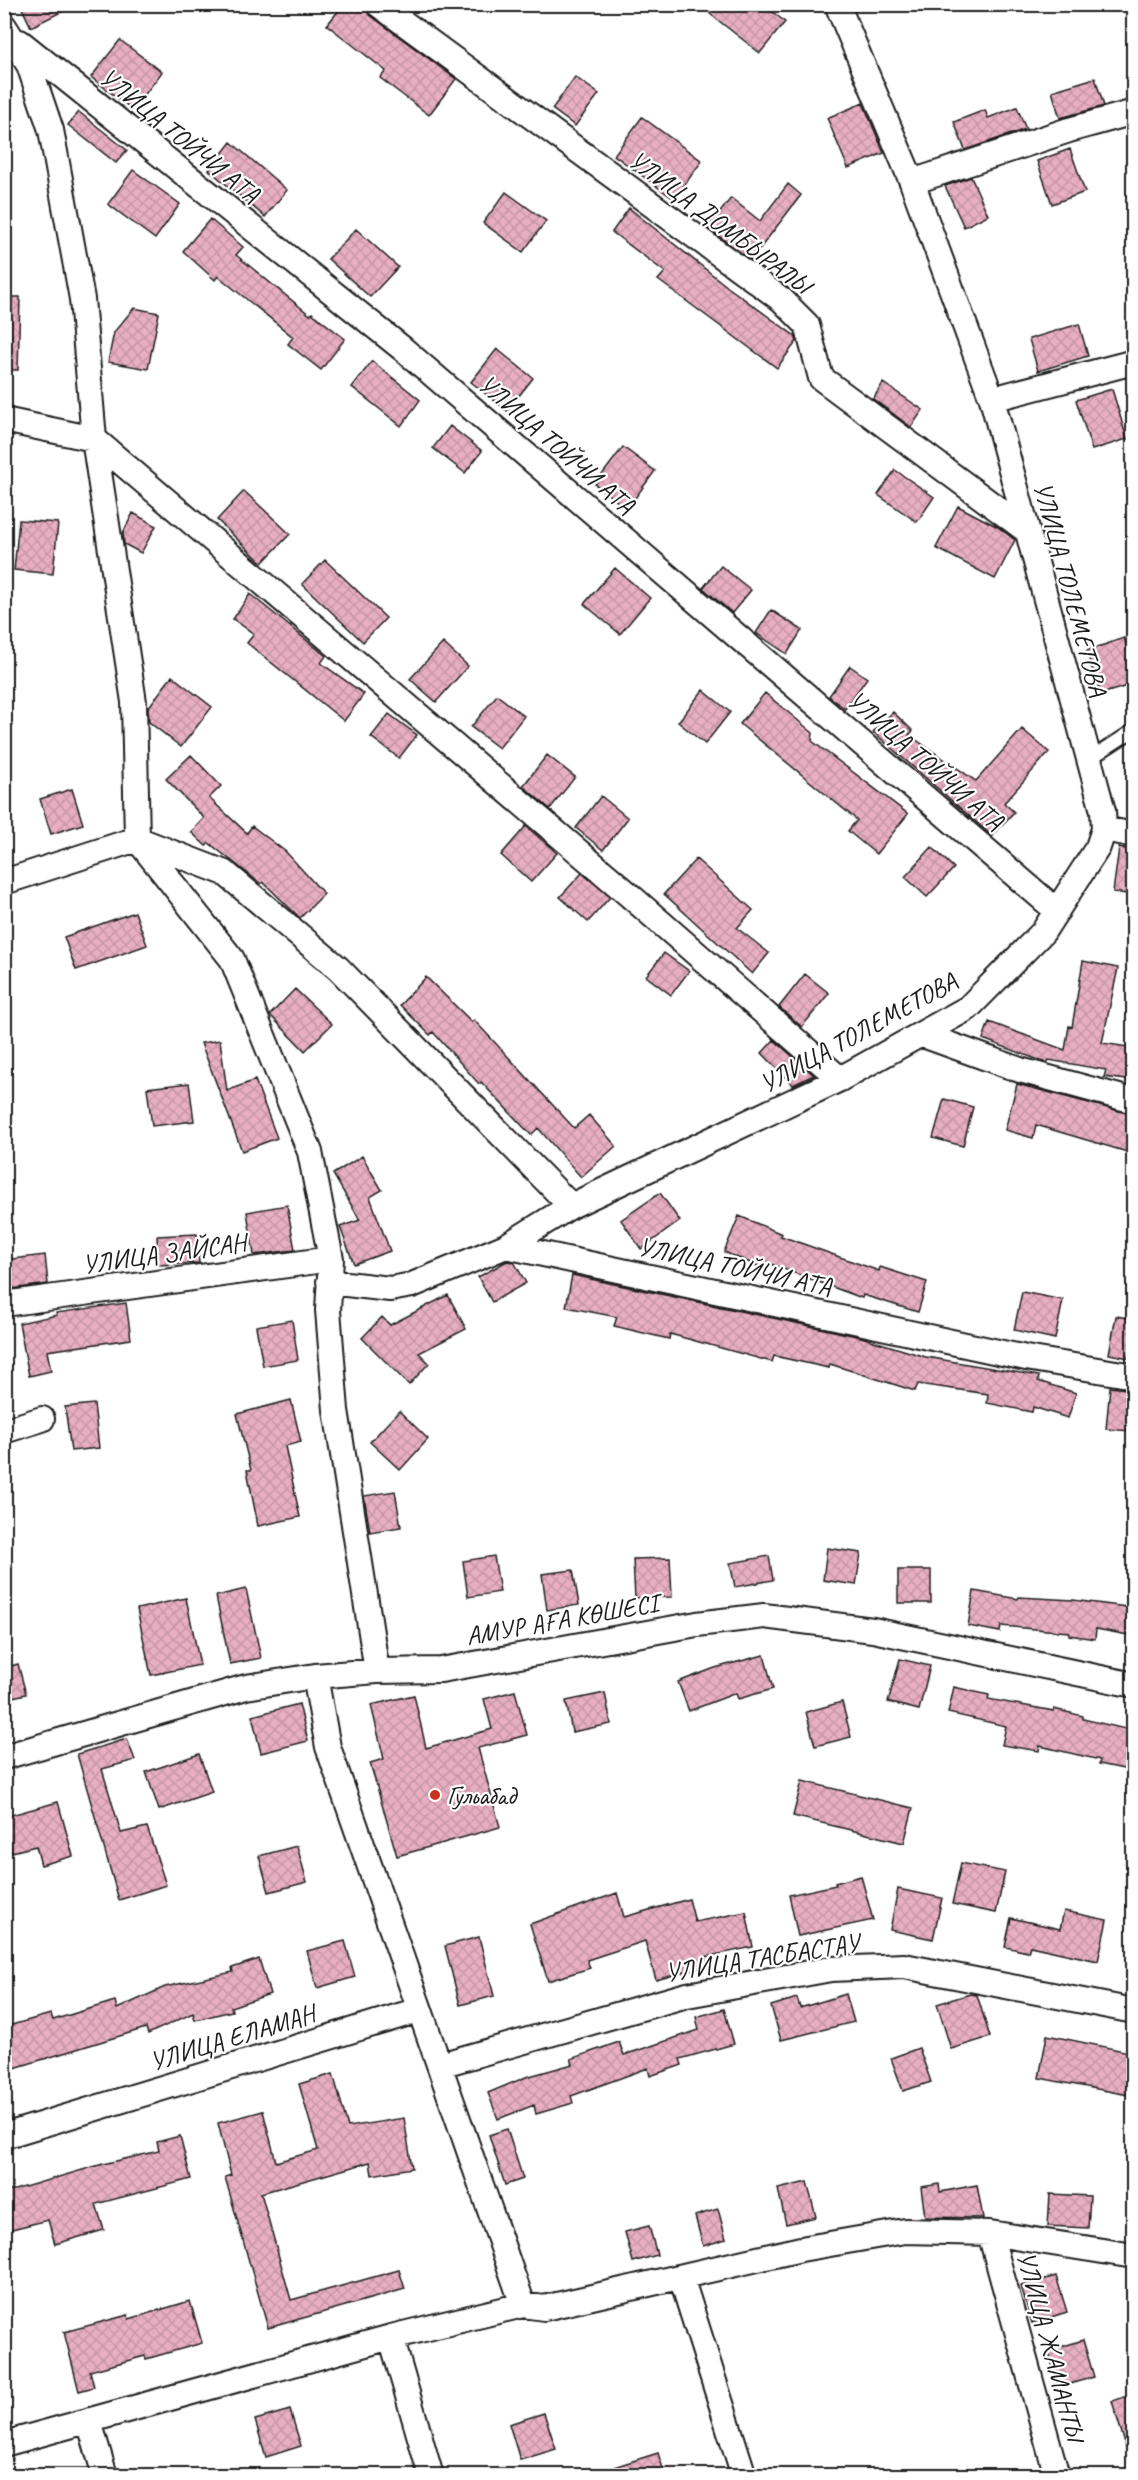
<svg xmlns="http://www.w3.org/2000/svg" width="1138" height="2480" viewBox="0 0 1138 2480" font-family="Caveat,sans-serif">
<defs>
<pattern id="building-cross-hatch" width="8" height="8" patternUnits="userSpaceOnUse" patternTransform="scale(1.5)"><rect width="8" height="8" fill="#e8afc2"/><path d="M0 0l8 8M0 8l8-8" fill="none" stroke="#c696a6"/></pattern>
</defs>
<rect width="100%" height="100%" fill="#fff"/>
<filter id="ink" filterUnits="userSpaceOnUse"><feTurbulence type="fractalNoise" baseFrequency=".0167" numOctaves="2"/><feDisplacementMap in="SourceGraphic" scale="12" xChannelSelector="R" yChannelSelector="G"/><feConvolveMatrix kernelMatrix="1 2 1 2 8 2 1 2 1" color-interpolation-filters="sRGB"/></filter>
<g filter="url(#ink)">
<path fill="url(#building-cross-hatch)" stroke="#1c1c1c" stroke-width="1.5" d="M 20,4 L 77,4 L 31,27 Z
M 344,4 L 364,4 L 370,15 L 456,79 L 429,115 L 380,78 L 386,71 L 327,25 Z
M 718,4 L 763,4 L 785,22 L 760,53 L 710,14 Z
M 120,40 L 162,72 L 133,110 L 91,77 Z
M 575,77 L 599,94 L 575,126 L 552,109 Z
M 1095,78 L 1104,106 L 1060,118 L 1052,91 Z
M 863,103 L 884,153 L 848,168 L 827,118 Z
M 1017,107 L 1026,129 L 965,150 L 954,122 L 985,110 L 988,118 Z
M 79,112 L 127,150 L 116,163 L 68,125 Z
M 642,117 L 702,161 L 674,199 L 614,155 Z
M 231,142 L 287,190 L 265,217 L 209,170 Z
M 1070,149 L 1085,192 L 1052,204 L 1037,161 Z
M 133,170 L 180,204 L 155,239 L 108,204 Z
M 971,177 L 988,215 L 964,227 L 945,186 Z
M 788,184 L 801,195 L 751,260 L 708,228 L 731,198 L 760,221 Z
M 506,192 L 546,221 L 523,252 L 483,223 Z
M 629,208 L 729,288 L 795,336 L 797,341 L 777,368 L 658,280 L 665,272 L 612,232 Z
M 210,219 L 243,247 L 236,255 L 310,315 L 312,313 L 345,339 L 321,370 L 288,344 L 293,337 L 218,276 L 215,280 L 183,251 Z
M 356,229 L 398,267 L 370,297 L 328,259 Z
M 4,297 L 20,297 L 18,370 L 4,370 Z
M 134,308 L 159,313 L 148,369 L 108,362 L 114,332 Z
M 1079,324 L 1088,356 L 1038,371 L 1029,339 Z
M 497,349 L 533,378 L 507,411 L 471,382 Z
M 372,361 L 420,400 L 401,426 L 352,387 Z
M 883,383 L 923,410 L 911,427 L 873,399 Z
M 1112,389 L 1127,439 L 1092,450 L 1076,400 Z
M 450,426 L 482,451 L 465,473 L 433,448 Z
M 623,447 L 655,471 L 627,509 L 595,484 Z
M 895,470 L 934,497 L 917,522 L 878,495 Z
M 244,491 L 290,534 L 262,563 L 217,520 Z
M 958,506 L 998,527 L 1015,540 L 995,579 L 936,548 Z
M 133,513 L 156,526 L 141,553 L 124,544 L 123,533 Z
M 19,520 L 58,523 L 53,574 L 14,570 Z
M 325,560 L 386,618 L 363,642 L 302,584 Z
M 721,566 L 751,590 L 732,613 L 703,588 Z
M 615,568 L 650,598 L 620,634 L 584,604 Z
M 250,594 L 326,656 L 321,663 L 364,694 L 344,721 L 247,643 L 254,634 L 233,619 Z
M 771,610 L 802,630 L 787,654 L 756,633 Z
M 1124,638 L 1134,666 L 1134,684 L 1101,694 L 1086,651 Z
M 443,643 L 468,666 L 436,702 L 410,679 Z
M 850,666 L 867,678 L 845,709 L 829,696 Z
M 172,676 L 212,707 L 181,747 L 149,722 L 148,708 Z
M 703,690 L 730,712 L 705,744 L 678,722 Z
M 765,693 L 813,733 L 812,741 L 908,814 L 876,854 L 848,831 L 857,820 L 740,724 Z
M 497,695 L 524,716 L 499,748 L 471,727 Z
M 893,712 L 913,731 L 909,735 L 976,781 L 1022,729 L 1049,752 L 1004,803 L 1014,812 L 992,836 L 873,732 Z
M 389,714 L 417,735 L 399,758 L 371,737 Z
M 191,755 L 221,786 L 209,798 L 247,833 L 252,826 L 286,852 L 324,894 L 300,918 L 263,882 L 261,884 L 209,843 L 206,846 L 191,832 L 204,818 L 166,779 Z
M 547,755 L 575,777 L 550,809 L 523,786 Z
M 72,789 L 83,824 L 51,834 L 40,799 Z
M 601,796 L 628,818 L 603,850 L 576,828 Z
M 526,826 L 557,853 L 531,882 L 501,855 Z
M 932,847 L 954,868 L 927,897 L 905,877 Z
M 1119,848 L 1134,850 L 1134,895 L 1113,892 Z
M 696,859 L 753,910 L 737,928 L 769,953 L 752,974 L 664,894 Z
M 582,873 L 610,897 L 588,922 L 560,897 Z
M 135,912 L 147,945 L 76,970 L 64,937 Z
M 664,953 L 689,971 L 671,995 L 646,976 Z
M 1083,961 L 1118,968 L 1102,1043 L 1134,1048 L 1134,1081 L 1104,1077 L 1106,1070 L 1049,1060 L 1047,1063 L 983,1039 L 989,1022 L 1065,1050 L 1069,1026 L 1072,1027 Z
M 805,974 L 829,993 L 802,1027 L 779,1007 Z
M 426,977 L 472,1022 L 474,1020 L 574,1128 L 589,1115 L 616,1146 L 581,1177 L 538,1128 L 531,1135 L 481,1082 L 479,1084 L 433,1032 L 430,1035 L 400,1005 Z
M 295,989 L 332,1024 L 305,1051 L 270,1015 Z
M 220,1040 L 227,1091 L 255,1080 L 277,1138 L 242,1151 L 201,1043 Z
M 774,1040 L 814,1075 L 793,1085 L 762,1053 Z
M 189,1083 L 194,1121 L 152,1126 L 147,1088 Z
M 1017,1084 L 1134,1115 L 1134,1154 L 1036,1125 L 1033,1138 L 1005,1130 Z
M 944,1099 L 973,1107 L 963,1146 L 933,1138 Z
M 362,1156 L 382,1190 L 370,1197 L 390,1251 L 354,1264 L 340,1227 L 360,1220 L 333,1174 Z
M 660,1193 L 680,1221 L 641,1249 L 621,1220 Z
M 287,1205 L 295,1250 L 254,1255 L 247,1212 Z
M 739,1216 L 782,1234 L 781,1236 L 879,1271 L 880,1267 L 927,1282 L 918,1312 L 863,1295 L 862,1298 L 770,1264 L 767,1270 L 724,1252 Z
M 197,1234 L 199,1263 L 158,1265 L 157,1236 Z
M 45,1255 L 48,1284 L 4,1290 L 4,1260 Z
M 507,1261 L 514,1262 L 526,1283 L 492,1302 L 478,1277 Z
M 572,1275 L 861,1337 L 926,1357 L 1039,1376 L 1038,1381 L 1076,1393 L 1068,1418 L 1033,1407 L 1032,1412 L 987,1403 L 988,1394 L 918,1384 L 915,1391 L 830,1364 L 829,1368 L 774,1356 L 772,1362 L 670,1334 L 669,1339 L 614,1326 L 617,1317 L 566,1307 Z
M 1022,1292 L 1063,1300 L 1055,1339 L 1014,1330 Z
M 448,1295 L 466,1329 L 419,1353 L 429,1363 L 409,1385 L 362,1338 L 382,1317 L 390,1325 Z
M 126,1303 L 131,1339 L 47,1351 L 51,1371 L 29,1376 L 19,1323 L 57,1315 L 56,1313 Z
M 1116,1316 L 1134,1319 L 1134,1359 L 1109,1354 Z
M 292,1320 L 298,1360 L 263,1366 L 256,1326 Z
M 1110,1387 L 1134,1390 L 1132,1431 L 1106,1429 Z
M 291,1400 L 301,1442 L 285,1446 L 300,1517 L 258,1526 L 247,1470 L 251,1470 L 237,1414 Z
M 94,1404 L 99,1448 L 71,1451 L 65,1407 Z
M 399,1411 L 428,1439 L 400,1470 L 370,1442 Z
M 395,1491 L 401,1527 L 370,1532 L 364,1496 Z
M 827,1548 L 861,1553 L 856,1585 L 823,1580 Z
M 494,1556 L 500,1592 L 468,1597 L 463,1561 Z
M 769,1556 L 773,1580 L 735,1587 L 730,1563 Z
M 670,1558 L 672,1597 L 635,1598 L 633,1559 Z
M 573,1570 L 579,1605 L 547,1610 L 542,1574 Z
M 898,1570 L 931,1570 L 931,1603 L 898,1603 Z
M 246,1589 L 261,1658 L 230,1664 L 216,1596 Z
M 974,1591 L 1018,1599 L 1019,1597 L 1073,1600 L 1134,1608 L 1134,1636 L 1096,1629 L 1095,1639 L 1069,1635 L 1069,1632 L 1001,1626 L 1000,1632 L 968,1626 Z
M 186,1598 L 200,1665 L 151,1675 L 137,1609 Z
M 764,1655 L 773,1689 L 738,1699 L 736,1693 L 689,1711 L 678,1682 L 715,1668 Z
M 900,1659 L 930,1666 L 919,1710 L 888,1702 Z
M 18,1664 L 26,1694 L 4,1699 L 4,1668 Z
M 954,1687 L 989,1695 L 988,1699 L 1054,1711 L 1054,1709 L 1083,1716 L 1083,1719 L 1134,1731 L 1134,1748 L 1129,1770 L 1099,1764 L 1100,1760 L 1040,1746 L 1039,1751 L 1002,1745 L 1006,1726 L 948,1713 Z
M 515,1691 L 527,1735 L 478,1748 L 500,1827 L 397,1856 L 370,1763 L 384,1759 L 371,1705 L 414,1695 L 426,1748 L 492,1729 L 484,1699 Z
M 605,1693 L 611,1724 L 572,1732 L 566,1701 Z
M 842,1702 L 851,1737 L 815,1746 L 806,1712 Z
M 299,1704 L 308,1741 L 261,1753 L 252,1716 Z
M 127,1739 L 135,1760 L 102,1769 L 121,1833 L 147,1827 L 166,1885 L 119,1900 L 77,1754 Z
M 199,1754 L 212,1792 L 159,1810 L 146,1772 Z
M 802,1781 L 913,1808 L 904,1843 L 793,1816 Z
M 58,1802 L 73,1856 L 41,1865 L 36,1846 L 4,1854 L 4,1817 Z
M 297,1846 L 307,1882 L 269,1892 L 259,1856 Z
M 961,1863 L 1005,1872 L 996,1913 L 952,1904 Z
M 861,1876 L 873,1920 L 798,1936 L 789,1895 L 836,1885 L 835,1883 Z
M 898,1889 L 942,1898 L 933,1939 L 890,1930 Z
M 617,1893 L 624,1917 L 689,1899 L 695,1922 L 746,1912 L 753,1947 L 705,1957 L 707,1966 L 656,1980 L 645,1941 L 587,1960 L 590,1968 L 548,1981 L 530,1924 Z
M 1064,1911 L 1107,1920 L 1098,1961 L 1030,1946 L 1028,1952 L 1005,1947 L 1011,1918 L 1060,1929 Z
M 479,1937 L 494,1996 L 460,2005 L 445,1946 Z
M 345,1941 L 355,1977 L 317,1988 L 307,1951 Z
M 259,1959 L 270,1994 L 231,2007 L 232,2011 L 195,2020 L 193,2013 L 148,2034 L 146,2028 L 11,2069 L 4,2047 L 4,2027 L 51,2014 L 53,2020 L 115,2001 L 117,2009 L 165,1987 L 233,1972 L 232,1968 Z
M 846,1994 L 854,2022 L 781,2040 L 771,2006 L 797,1998 L 800,2008 Z
M 970,1994 L 977,1995 L 990,2037 L 951,2049 L 937,2004 Z
M 724,2009 L 734,2044 L 680,2059 L 682,2065 L 650,2076 L 648,2068 L 571,2096 L 573,2103 L 536,2114 L 534,2105 L 498,2119 L 488,2093 L 526,2077 L 573,2064 L 571,2059 L 619,2042 L 624,2055 L 699,2030 L 696,2017 Z
M 1047,2035 L 1134,2053 L 1134,2096 L 1039,2078 Z
M 919,2048 L 931,2082 L 903,2091 L 891,2058 Z
M 333,2074 L 348,2127 L 404,2118 L 412,2168 L 372,2175 L 370,2162 L 261,2193 L 291,2300 L 399,2270 L 405,2289 L 268,2328 L 225,2177 L 231,2175 L 218,2123 L 263,2111 L 276,2162 L 318,2150 L 299,2084 Z
M 507,2129 L 523,2179 L 505,2185 L 489,2135 Z
M 180,2136 L 191,2179 L 96,2204 L 104,2230 L 55,2244 L 48,2220 L 4,2231 L 4,2193 L 103,2164 L 159,2151 L 157,2142 Z
M 807,2182 L 816,2217 L 786,2224 L 778,2189 Z
M 939,2184 L 940,2192 L 977,2185 L 983,2218 L 925,2217 L 921,2187 Z
M 1050,2194 L 1090,2196 L 1088,2228 L 1048,2226 Z
M 718,2209 L 726,2239 L 703,2246 L 695,2216 Z
M 649,2226 L 657,2255 L 633,2262 L 625,2232 Z
M 1056,2276 L 1067,2312 L 1032,2323 L 1021,2286 Z
M 190,2301 L 202,2343 L 146,2359 L 145,2356 L 90,2371 L 94,2387 L 79,2391 L 64,2332 L 128,2315 L 129,2319 Z
M 1083,2340 L 1094,2377 L 1059,2387 L 1048,2351 Z
M 1134,2394 L 1134,2460 L 1130,2460 L 1112,2401 Z
M 290,2410 L 301,2446 L 266,2457 L 255,2420 Z
M 544,2413 L 556,2449 L 520,2460 L 509,2424 Z
M 658,2453 L 665,2475 L 599,2475 L 598,2472 Z"/>
<g fill="none" stroke-linecap="round" stroke-linejoin="round">
<defs>
<path id="lane" d="M 1088,760 L 1134,730"/>
<path id="street" d="M 378,4 L 782,300 L 807,325 L 821,378 L 1026,530
M 4,26 L 29,65 L 51,130 L 82,299 L 94,439 L 134,702 L 137,839 L 232,959 L 310,1152 L 331,1259 L 328,1310 L 336,1410 L 377,1671
M 20,42 L 403,349 L 1057,911
M 912,182 L 1069,130 L 1134,112
M 992,399 L 1134,362
M 4,420 L 94,439 L 620,887 L 840,1079
M 1104,829 L 1134,835
M 4,882 L 137,839 L 225,873 L 338,968 L 571,1206
M 923,1035 L 1020,1070 L 1134,1101
M 506,1246 L 571,1206 L 840,1079 L 968,1008 L 1043,932 L 1098,847 L 1104,829 L 1103,811 L 992,399 L 912,182 L 837,4
M 329,1282 L 390,1289 L 412,1285 L 506,1246 L 1026,1358 L 1134,1376
M 4,1304 L 331,1259
M 4,1431 L 42,1419
M 315,1676 L 328,1747 L 523,2305
M 4,1757 L 246,1687 L 315,1676 L 377,1671 L 441,1670 L 697,1624 L 764,1616 L 873,1630 L 1134,1685
M 440,2065 L 687,1995 L 831,1969 L 904,1966 L 1134,2011
M 4,2136 L 419,2010
M 990,2233 L 1057,2476
M 681,2277 L 744,2476
M 391,2337 L 431,2476
M 89,2421 L 105,2476
M 4,2444 L 391,2337 L 523,2305 L 544,2308 L 801,2249 L 905,2231 L 990,2233 L 1134,2256"/>
</defs>
<use href="#lane" stroke="#1c1c1c" stroke-width="16"/>
<use href="#street" stroke="#1c1c1c" stroke-width="28"/>
<use href="#lane" stroke="#fff" stroke-width="12"/>
<use href="#street" stroke="#fff" stroke-width="24"/>
</g>
</g>
<circle fill="#c8321e" stroke="#fff" stroke-width="2" cx="435" cy="1795" r="6"/>
<g text-anchor="middle" stroke-width="4.5" stroke-linejoin="round" paint-order="stroke">
<g font-size="26" fill="#1c1c1c" stroke="#fff">
<text transform="translate(180 135) rotate(39)" y="9">УЛИЦА ТОЙЧИ АТА</text>
<text transform="translate(720 222) rotate(37)" y="9">УЛИЦА ДОМБЫРАЛЫ</text>
<text transform="translate(557 444) rotate(41)" y="9">УЛИЦА ТОЙЧИ АТА</text>
<text transform="translate(1071 589) rotate(75)" y="9">УЛИЦА ТОЛЕМЕТОВА</text>
<text transform="translate(926 760) rotate(41)" y="9">УЛИЦА ТОЙЧИ АТА</text>
<text transform="translate(858 1032) rotate(-29)" y="9">УЛИЦА ТОЛЕМЕТОВА</text>
<text transform="translate(164 1253) rotate(-8)" y="9">УЛИЦА ЗАЙСАН</text>
<text transform="translate(735 1266) rotate(12)" y="9">УЛИЦА ТОЙЧИ АТА</text>
<text transform="translate(562 1619) rotate(-10)" y="9">АМУР АҒА КӨШЕСІ</text>
<text transform="translate(762 1957) rotate(-9)" y="9">УЛИЦА ТАСБАСТАУ</text>
<text transform="translate(232 2037) rotate(-17)" y="9">УЛИЦА ЕЛАМАН</text>
<text transform="translate(1051 2346) rotate(75)" y="9">УЛИЦА ЖАМАНТЫ</text>
</g>
<g font-size="26" fill="#1c1c1c" stroke="#fff" text-anchor="start">
<text x="447" y="1804">Гульабад</text>
</g>
</g>
<rect width="1138" height="2480" fill="none" stroke="#fff" stroke-width="24"/>
<rect x="12" y="12" width="1114" height="2456" fill="none" stroke="#1c1c1c" stroke-width="2" filter="url(#ink)"/>
</svg>
